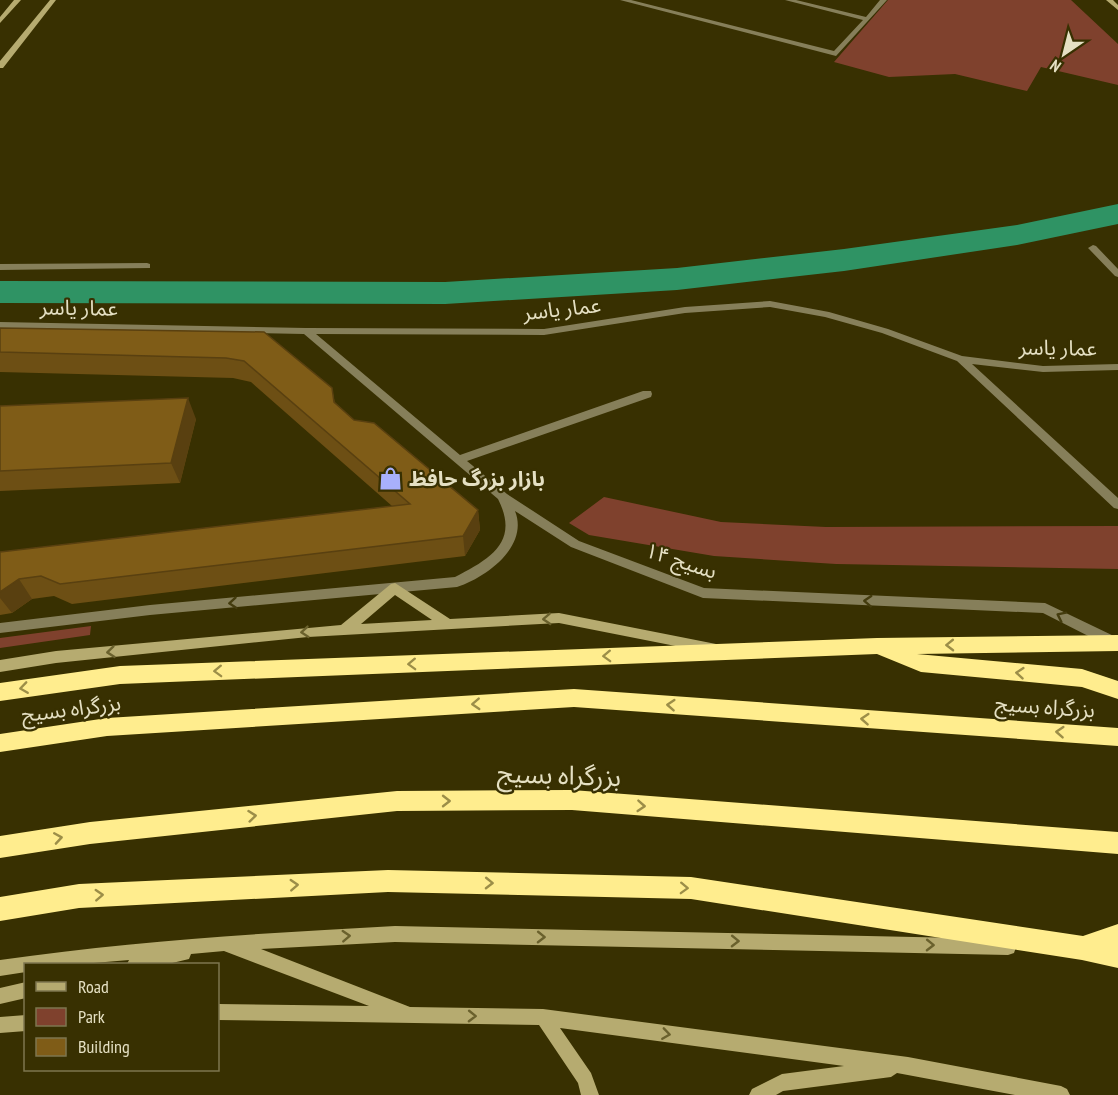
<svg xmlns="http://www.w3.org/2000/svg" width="1118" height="1095" viewBox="0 0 1118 1095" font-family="'PT Sans Narrow','Noto Sans Arabic',sans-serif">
<rect width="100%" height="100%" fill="#383001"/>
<path fill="#7f412d" d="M 888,0 L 1071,0 L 1118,44 L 1118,85 L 1041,67 L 1027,91 L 955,74 L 889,77 L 834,62 Z
M 604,497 L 721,522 L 826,527 L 1118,526 L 1118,569 L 836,564 L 714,556 L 589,535 L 569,523 Z
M 91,626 L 90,635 L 0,648 L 0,638 Z"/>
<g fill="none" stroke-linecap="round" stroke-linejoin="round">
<path fill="#2f9364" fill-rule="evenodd" d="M 1118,204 L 1118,224 L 1017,245 L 844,271 L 677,290 L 445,304 L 0,303 L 0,281 L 445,282 L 677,268 L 844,249 L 1017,225 Z"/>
<path fill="#867f5a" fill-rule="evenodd" d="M 620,0 L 631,0 L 834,51 L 863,20 L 785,0 L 796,0 L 866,17 L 880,0 L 887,0 L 836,56 Z
M 1093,245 L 1096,246 L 1118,269 L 1118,277 L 1115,276 L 1090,250 L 1088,248 Z
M 147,263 L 150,264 L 150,268 L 0,270 L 0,264 Z
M 770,301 L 829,312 L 888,329 L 962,356 L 1043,366 L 1118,364 L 1118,370 L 1043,372 L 972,364 L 1118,498 L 1118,509 L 1114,508 L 957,361 L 882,333 L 825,317 L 770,307 L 685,313 L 544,335 L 316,334 L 460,455 L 643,391 L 651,391 L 652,394 L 651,397 L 467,461 L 507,494 L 579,541 L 704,588 L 1045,603 L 1118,638 L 1118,646 L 1113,647 L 1108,646 L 1043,613 L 703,598 L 571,547 L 515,511 C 529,546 487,577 457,587 L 150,615 L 0,633 L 0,623 L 150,605 L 455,577 C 490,559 520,542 498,499 L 304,334 L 0,328 L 0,322 L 306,328 L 544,329 L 685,307 Z"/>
<path fill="#b6ab70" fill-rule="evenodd" d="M 14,0 L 21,0 L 0,23 L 0,17 Z
M 50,0 L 56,0 L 3,68 L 0,68 L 0,61 Z
M 1106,0 L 1113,0 L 1118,5 L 1118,10 Z
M 395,583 L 450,619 L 559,613 L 711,643 L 716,644 L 717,648 L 716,652 L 711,653 L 559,623 L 308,637 L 56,663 L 0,672 L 0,660 L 56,651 L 341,625 L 391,584 ZM 395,595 L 432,620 L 361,624 Z
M 395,926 L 1008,939 L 1014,941 L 1016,947 L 1014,953 L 1008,955 L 395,942 L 261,949 L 410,1007 L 543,1009 L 908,1057 L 1061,1086 L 1067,1089 L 1070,1095 L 1015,1095 L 897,1073 L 891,1077 L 783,1091 L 776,1095 L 749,1095 L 752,1089 L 782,1074 L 844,1066 L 560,1028 L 591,1073 L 599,1095 L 581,1095 L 578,1083 L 539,1025 L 218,1020 L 218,1004 L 369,1006 L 224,951 L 191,954 L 189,959 L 168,964 L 127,964 L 129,960 L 82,964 L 26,964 L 26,972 L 0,976 L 0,960 C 131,941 263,933 395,926 Z
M 26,982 L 26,998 L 0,1004 L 0,988 Z
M 26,1015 L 26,1031 L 0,1033 L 0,1017 Z"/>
<path fill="#ffed8e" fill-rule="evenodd" d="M 1118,635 L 1118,651 L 917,654 L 1082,669 L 1118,681 L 1118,699 L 1082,687 L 921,672 L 877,654 L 120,684 L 0,701 L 0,683 L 120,666 L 877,638 Z
M 574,689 L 1118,728 L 1118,746 L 574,707 L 107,736 L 0,752 L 0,734 L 107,718 Z
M 572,790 L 1118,832 L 1118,854 L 572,810 L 397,811 L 90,844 L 0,858 L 0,836 L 90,822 L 397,791 Z
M 388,870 L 691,877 L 1083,936 L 1118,924 L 1118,968 L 1082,960 L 691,899 L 388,892 L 79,908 L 0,921 L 0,897 L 79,884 Z"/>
</g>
<path fill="#6d4f14" d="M 0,328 L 264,332 L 332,388 L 335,404 L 354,420 L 478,510 L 480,530 L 465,556 L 72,604 L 54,596 L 32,599 L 12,613 L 0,615 L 0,552 L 392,506 L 251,382 L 233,378 L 0,372 Z
M 0,406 L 196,419 L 180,483 L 0,491 Z"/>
<path fill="#594010" d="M 188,398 L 196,419 L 180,483 L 171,463 Z
M 478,510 L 480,530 L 465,556 L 463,536 Z
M 19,579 L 32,599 L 12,613 L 0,598 L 0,592 Z"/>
<path fill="#7f5c17" stroke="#594010" stroke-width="1.5" d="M 0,328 L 264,332 L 332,388 L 334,402 L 354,420 L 374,423 L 478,510 L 463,536 L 60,584 L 41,576 L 19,579 L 0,592 L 0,552 L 410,504 L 244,361 L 226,358 L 0,352 Z
M 188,398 L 171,463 L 0,471 L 0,406 Z"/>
<defs><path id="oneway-chevron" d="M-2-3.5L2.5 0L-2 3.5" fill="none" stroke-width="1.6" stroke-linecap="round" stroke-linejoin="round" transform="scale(1.5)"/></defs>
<g stroke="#443c0e">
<use href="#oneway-chevron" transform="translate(868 601) rotate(-177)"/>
<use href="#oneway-chevron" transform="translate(233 603) rotate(175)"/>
<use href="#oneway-chevron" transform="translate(1061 616) rotate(-154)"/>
</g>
<g stroke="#6a612d">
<use href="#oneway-chevron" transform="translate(547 619) rotate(177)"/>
<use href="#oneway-chevron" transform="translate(305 632) rotate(175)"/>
<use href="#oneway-chevron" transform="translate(111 652) rotate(174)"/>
<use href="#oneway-chevron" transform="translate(346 936) rotate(-3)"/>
<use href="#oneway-chevron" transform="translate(541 937) rotate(1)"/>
<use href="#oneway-chevron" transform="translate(735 941) rotate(1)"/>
<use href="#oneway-chevron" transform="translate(930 945) rotate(1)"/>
<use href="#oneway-chevron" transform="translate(472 1016) rotate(1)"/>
<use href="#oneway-chevron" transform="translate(666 1034) rotate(8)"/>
</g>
<g stroke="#9c8e48">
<use href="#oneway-chevron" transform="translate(950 645) rotate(179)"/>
<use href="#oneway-chevron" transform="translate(607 656) rotate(178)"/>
<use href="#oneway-chevron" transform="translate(412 664) rotate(178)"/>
<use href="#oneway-chevron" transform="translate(218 671) rotate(178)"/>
<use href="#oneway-chevron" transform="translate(1020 673) rotate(-175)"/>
<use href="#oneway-chevron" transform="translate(24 688) rotate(172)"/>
<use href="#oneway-chevron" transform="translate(476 704) rotate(177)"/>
<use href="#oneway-chevron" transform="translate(671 705) rotate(-176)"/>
<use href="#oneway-chevron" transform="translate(865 719) rotate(-176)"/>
<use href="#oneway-chevron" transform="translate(1060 732) rotate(-176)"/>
<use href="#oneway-chevron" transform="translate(446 801)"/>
<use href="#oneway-chevron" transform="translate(641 806) rotate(4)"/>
<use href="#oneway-chevron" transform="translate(252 816) rotate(-6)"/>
<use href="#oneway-chevron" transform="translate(58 838) rotate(-9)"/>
<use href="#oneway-chevron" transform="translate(489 883) rotate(1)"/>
<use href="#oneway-chevron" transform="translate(294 885) rotate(-3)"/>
<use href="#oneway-chevron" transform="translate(684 888) rotate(2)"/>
<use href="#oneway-chevron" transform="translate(99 895) rotate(-3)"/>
</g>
<defs>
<symbol id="shop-bare" viewBox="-9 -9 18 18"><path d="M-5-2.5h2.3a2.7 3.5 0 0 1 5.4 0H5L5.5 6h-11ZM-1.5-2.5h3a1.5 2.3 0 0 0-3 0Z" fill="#a8b0fc" stroke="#383001" stroke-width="2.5" paint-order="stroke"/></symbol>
</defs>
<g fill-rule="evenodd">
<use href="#shop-bare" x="374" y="462" width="33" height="33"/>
</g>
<g text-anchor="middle" stroke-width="4.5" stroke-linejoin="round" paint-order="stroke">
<g font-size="21" fill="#e5e0c3" stroke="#383001">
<text transform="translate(79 308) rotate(1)" y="7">عمار یاسر</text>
<text transform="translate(562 309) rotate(-6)" y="7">عمار یاسر</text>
<text transform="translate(1058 348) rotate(1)" y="7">عمار یاسر</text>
<text transform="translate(681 561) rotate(18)" y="7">بسیج ۱۴</text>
<text transform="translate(1045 707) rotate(4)" y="7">بزرگراه بسیج</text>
<text transform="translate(71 709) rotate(-7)" y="7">بزرگراه بسیج</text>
</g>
<g font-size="21" font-weight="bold" fill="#e5e0c3" stroke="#383001" text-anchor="start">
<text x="409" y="486">بازار بزرگ حافظ</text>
</g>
<g font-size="26" fill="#e5e0c3" stroke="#383001">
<text transform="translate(559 775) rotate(2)" y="9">بزرگراه بسیج</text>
</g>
</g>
<rect x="24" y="963" width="195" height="108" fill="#383001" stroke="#7d764f" stroke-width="1.5"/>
<rect x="36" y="982" width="30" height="9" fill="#b6ab70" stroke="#7d764f" stroke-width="1.5"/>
<text x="78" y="993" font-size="18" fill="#e5e0c3">Road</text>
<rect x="36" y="1008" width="30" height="18" fill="#7f412d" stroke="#7d764f" stroke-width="1.5"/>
<text x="78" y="1023" font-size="18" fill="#e5e0c3">Park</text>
<rect x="36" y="1038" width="30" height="18" fill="#7f5c17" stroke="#7d764f" stroke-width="1.5"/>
<text x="78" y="1053" font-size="18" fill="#e5e0c3">Building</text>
<g transform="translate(1064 54) rotate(215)" stroke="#383001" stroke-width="4.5" paint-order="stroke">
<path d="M0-4.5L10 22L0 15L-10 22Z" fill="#e5e0c3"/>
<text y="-9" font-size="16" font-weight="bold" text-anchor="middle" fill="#e5e0c3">N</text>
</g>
</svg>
